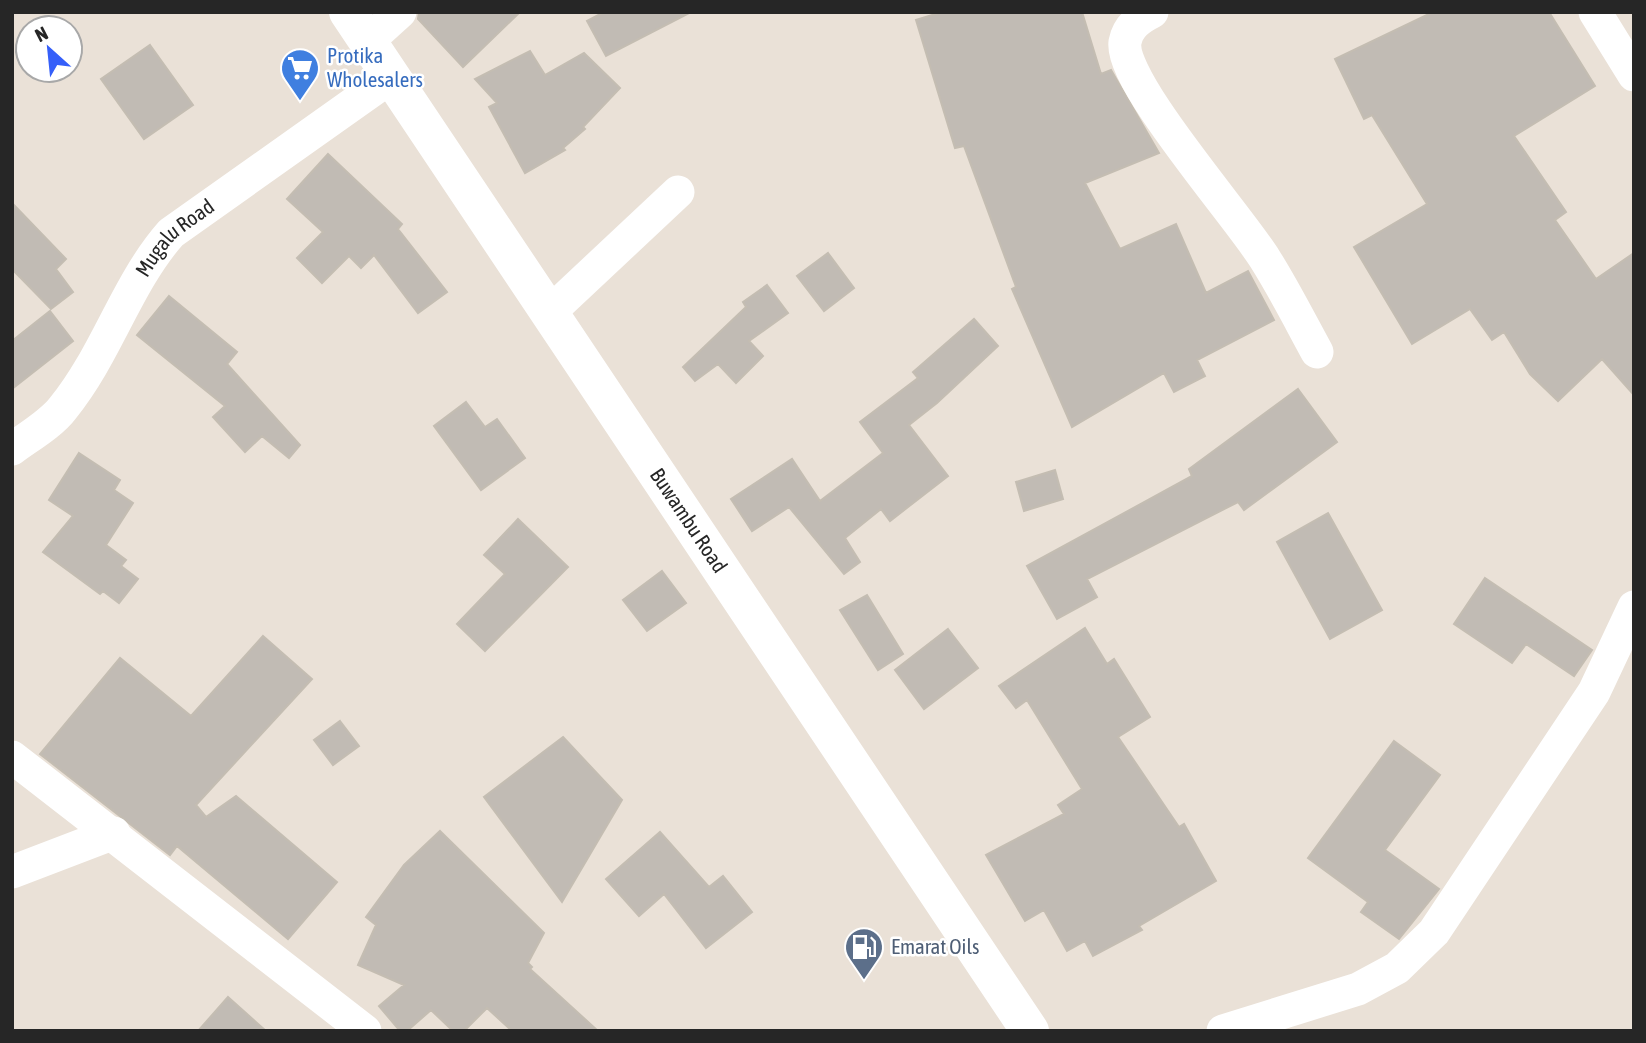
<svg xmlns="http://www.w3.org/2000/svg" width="1646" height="1043" viewBox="0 0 1646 1043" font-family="'Asap Condensed',sans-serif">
<rect width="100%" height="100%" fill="#eae1d7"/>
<path fill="#c1bbb4" stroke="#c4bdb2" stroke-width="2" d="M 419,12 L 520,12 L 463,67 L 418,19 Z
M 604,12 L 691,12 L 606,56 L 587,21 Z
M 942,12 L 1082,12 L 1101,74 L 1111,70 L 1159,153 L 1085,183 L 1120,249 L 1176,224 L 1206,293 L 1248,271 L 1274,320 L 1197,360 L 1205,376 L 1174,392 L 1164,373 L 1072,427 L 1012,289 L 1016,287 L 964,146 L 955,148 L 916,20 Z
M 1433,12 L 1549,12 L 1595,86 L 1514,136 L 1566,212 L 1555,220 L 1596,279 L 1634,253 L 1634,395 L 1602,359 L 1558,401 L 1530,374 L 1504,332 L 1492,340 L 1470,309 L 1412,344 L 1354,247 L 1427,204 L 1372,115 L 1364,119 L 1335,59 Z
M 150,45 L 193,105 L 144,139 L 101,79 Z
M 530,51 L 545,75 L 584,53 L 620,88 L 583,127 L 585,129 L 563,148 L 565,150 L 525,173 L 489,107 L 497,103 L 475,79 Z
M 328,154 L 402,224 L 398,229 L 447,292 L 418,313 L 374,255 L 361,268 L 349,256 L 322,283 L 297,258 L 323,232 L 287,199 Z
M 12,203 L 66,259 L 56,269 L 73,292 L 51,309 L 12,269 Z
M 828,253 L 854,288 L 824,311 L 797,276 Z
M 767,285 L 788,313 L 749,341 L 763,356 L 736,383 L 718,364 L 695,381 L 683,367 L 746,307 L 743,302 Z
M 169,296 L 237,352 L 227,364 L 300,445 L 289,458 L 262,436 L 245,452 L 213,417 L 225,406 L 137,335 Z
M 50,311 L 73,341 L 12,389 L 12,341 Z
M 974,319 L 998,346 L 937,403 L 909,425 L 948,476 L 890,521 L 881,509 L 845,538 L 860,562 L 844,574 L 789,507 L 752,531 L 731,499 L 792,459 L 820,501 L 883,453 L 860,422 L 918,378 L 913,372 Z
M 1298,389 L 1337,442 L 1244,510 L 1238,502 L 1087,579 L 1097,597 L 1057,619 L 1027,566 L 1192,476 L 1189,469 Z
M 466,402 L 485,427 L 497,419 L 525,458 L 481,490 L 434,426 Z
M 79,453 L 120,480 L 114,490 L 133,503 L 106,545 L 126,560 L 121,566 L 138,579 L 119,603 L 103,591 L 100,594 L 43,552 L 73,516 L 49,500 Z
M 1055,470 L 1063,499 L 1024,511 L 1016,482 Z
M 1328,513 L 1382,610 L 1330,639 L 1277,542 Z
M 518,519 L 568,567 L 485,651 L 457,624 L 505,574 L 484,555 Z
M 662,571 L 686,603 L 647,631 L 623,600 Z
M 1485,578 L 1592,650 L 1574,676 L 1526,644 L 1512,663 L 1454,624 Z
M 867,595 L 903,654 L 878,670 L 840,610 Z
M 1085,628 L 1107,664 L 1114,659 L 1150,717 L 1118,737 L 1179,827 L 1184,824 L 1216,881 L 1139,926 L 1142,930 L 1093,956 L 1085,941 L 1067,951 L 1044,910 L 1025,921 L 986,855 L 1064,814 L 1058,805 L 1082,789 L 1027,700 L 1016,708 L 999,686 Z
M 948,629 L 978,668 L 924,709 L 895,670 Z
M 263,636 L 312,679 L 196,805 L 206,817 L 236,796 L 337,882 L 288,939 L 177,846 L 170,855 L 40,754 L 120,658 L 191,716 Z
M 340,721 L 359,746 L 333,765 L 314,740 Z
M 563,737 L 622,800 L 562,902 L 484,797 Z
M 1394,741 L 1440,775 L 1385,850 L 1439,889 L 1399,939 L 1361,912 L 1368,902 L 1308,858 Z
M 440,831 L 544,933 L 528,963 L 532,967 L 530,969 L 598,1031 L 512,1031 L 487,1008 L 464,1031 L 453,1031 L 431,1010 L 407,1031 L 400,1031 L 379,1006 L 404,985 L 358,965 L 376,925 L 366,917 L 404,865 Z
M 660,832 L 709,887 L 723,876 L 752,912 L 706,948 L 664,894 L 639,916 L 606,879 Z
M 228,997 L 266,1031 L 198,1031 Z"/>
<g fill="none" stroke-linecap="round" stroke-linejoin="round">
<g stroke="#fff" stroke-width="33">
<path d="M 1152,12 C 1140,18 1128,26 1125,42 C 1119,81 1240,218 1265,259 C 1284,289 1300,321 1317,352"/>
<path d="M 1595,12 L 1634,75"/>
<path d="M 368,41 L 400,12"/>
<path d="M 549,313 L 678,192"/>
<path id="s1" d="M 12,449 C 28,437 51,424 63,408 C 107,354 126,284 171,233 L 391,77"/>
<path d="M 12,757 L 365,1031"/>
<path d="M 12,872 L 114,833"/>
<path d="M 1223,1031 L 1358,989 L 1397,968 L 1434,932 L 1594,692 L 1634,607"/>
</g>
<path stroke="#fff" stroke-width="38" id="s2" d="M 348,12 L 1030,1031"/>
</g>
<defs>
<symbol id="supermarket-pin" viewBox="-11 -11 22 30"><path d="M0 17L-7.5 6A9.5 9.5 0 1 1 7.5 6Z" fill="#3f7fe0" stroke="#fff"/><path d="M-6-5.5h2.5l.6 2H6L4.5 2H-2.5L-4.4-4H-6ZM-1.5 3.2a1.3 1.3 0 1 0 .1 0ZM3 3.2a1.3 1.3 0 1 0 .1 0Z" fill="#fff"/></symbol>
<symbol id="fuel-pin" viewBox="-11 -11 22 30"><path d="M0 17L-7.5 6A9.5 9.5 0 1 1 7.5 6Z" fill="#5c6f8a" stroke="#fff"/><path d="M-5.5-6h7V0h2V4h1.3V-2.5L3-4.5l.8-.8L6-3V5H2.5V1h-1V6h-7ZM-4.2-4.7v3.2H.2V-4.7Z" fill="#fff"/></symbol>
</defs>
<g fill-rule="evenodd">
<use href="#supermarket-pin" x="278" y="46" width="44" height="60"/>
<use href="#fuel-pin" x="842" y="925" width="44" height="60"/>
</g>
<g text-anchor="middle" stroke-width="5" stroke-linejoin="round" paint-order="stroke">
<g font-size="21" fill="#366cbe" stroke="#fff" text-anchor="start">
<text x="327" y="63">Protika<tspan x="327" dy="24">Wholesalers</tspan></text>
</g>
<g font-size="21" fill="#262626" stroke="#fff">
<text dy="7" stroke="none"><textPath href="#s1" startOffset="271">Mugalu Road</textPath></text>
<text dy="7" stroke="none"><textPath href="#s2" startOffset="612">Buwambu Road</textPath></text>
</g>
<g font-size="21" fill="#4e5e75" stroke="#fff" text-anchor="start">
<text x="891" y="954">Emarat Oils</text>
</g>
</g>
<rect width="1646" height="1043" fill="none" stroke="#262626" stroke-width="28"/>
<g transform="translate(49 49) rotate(333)"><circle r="33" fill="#ffffff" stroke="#a8a8a8" stroke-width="2"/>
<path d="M0-5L12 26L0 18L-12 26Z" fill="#355ff9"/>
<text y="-10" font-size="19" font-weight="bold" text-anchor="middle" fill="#262626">N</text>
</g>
</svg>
